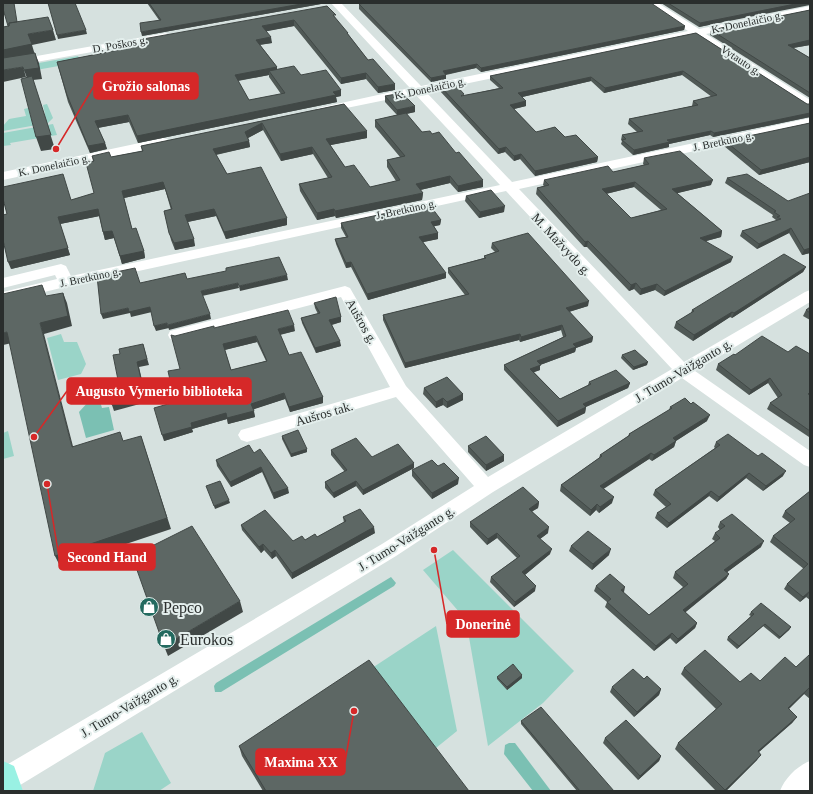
<svg xmlns="http://www.w3.org/2000/svg" width="813" height="794" viewBox="0 0 813 794" font-family="Georgia,serif">
<rect width="100%" height="100%" fill="#d6e1df"/>
<path fill="#9ad4c8" d="M 78,56 L 81,62 L 25,72 L 22,66 Z
M 47,104 L 53,118 L 48,123 L 3,131 L 3,126 L 9,119 L 26,116 L 24,109 L 28,108 L 31,116 L 45,114 L 43,105 Z
M 53,124 L 57,135 L 10,143 L 11,145 L 3,146 L 3,133 Z
M 61,334 L 64,342 L 77,342 L 86,364 L 81,374 L 58,380 L 47,338 Z
M 8,431 L 14,456 L 3,459 L 3,433 Z
M 453,550 L 574,671 L 543,703 L 488,746 L 466,620 L 423,570 Z
M 436,626 L 457,731 L 431,752 L 369,670 Z
M 142,732 L 171,783 L 159,791 L 93,791 L 105,753 Z"/>
<path fill="#7bc0b3" d="M 99,398 L 102,408 L 109,407 L 114,430 L 86,438 L 79,412 L 90,400 Z
M 391,577 L 396,583 L 394,586 L 221,692 L 215,692 L 214,686 L 216,683 Z
M 509,743 L 515,743 L 551,791 L 533,791 L 504,754 L 505,745 Z"/>
<g fill="none" stroke-linecap="round" stroke-linejoin="round">
<path fill="#fff" fill-rule="evenodd" d="M 331,3 L 341,3 L 421,86 L 688,31 L 646,3 L 658,3 L 699,29 L 810,6 L 810,12 L 706,34 L 810,100 L 810,108 L 806,107 L 695,36 L 426,92 L 512,182 L 810,118 L 810,126 L 519,189 L 684,362 L 805,292 L 810,290 L 810,302 L 695,371 L 810,451 L 810,467 L 804,465 L 682,378 L 493,492 L 396,556 L 12,790 L 3,791 L 3,767 L 382,544 L 474,486 L 396,397 L 247,442 L 241,440 L 238,435 L 241,430 L 390,387 L 341,297 L 176,340 L 170,339 L 168,335 L 170,331 L 345,286 L 350,288 L 406,386 L 488,477 L 672,369 L 506,191 L 65,287 L 3,302 L 3,292 L 57,279 L 55,275 L 3,288 L 3,278 L 61,264 L 66,266 L 71,276 L 500,185 L 415,94 L 322,113 L 318,112 L 316,110 L 318,108 L 410,88 Z
M 166,33 L 171,36 L 170,38 L 3,68 L 3,62 Z
M 163,138 L 167,139 L 169,142 L 167,145 L 3,180 L 3,172 Z
M 810,761 L 809,791 L 780,791 C 785,778 797,766 810,761 Z"/>
<path fill="#99f1e3" fill-rule="evenodd" d="M 3,761 L 14,766 L 23,791 L 3,791 Z"/>
</g>
<path fill="#505956" fill-rule="evenodd" d="M 147,3 L 320,3 L 321,4 L 142,36 L 159,20 Z
M 661,3 L 810,3 L 699,27 Z
M 359,4 L 685,26 L 684,30 L 481,72 L 476,68 L 446,75 L 446,79 L 431,82 L 359,9 Z
M 327,6 L 336,19 L 368,60 L 395,90 L 378,93 L 366,79 L 341,84 L 294,26 L 266,31 L 272,43 L 260,45 L 277,67 L 277,70 L 301,75 L 341,90 L 341,96 L 336,97 L 337,102 L 138,143 L 129,122 L 98,128 L 105,143 L 107,149 L 90,153 L 68,102 L 57,62 L 144,45 ZM 269,75 L 269,77 L 281,94 L 249,100 L 238,81 Z
M 810,10 L 810,45 L 793,48 L 810,58 L 810,98 L 710,35 L 711,30 Z
M 696,33 L 807,104 L 810,104 L 810,117 L 713,137 L 710,135 L 669,144 L 669,147 L 633,155 L 621,144 L 622,141 L 621,140 L 622,135 L 637,132 L 628,124 L 629,119 L 692,106 L 693,101 L 712,97 L 682,75 L 604,93 L 591,81 L 522,97 L 526,101 L 526,106 L 514,109 L 536,132 L 565,137 L 598,157 L 597,162 L 535,176 L 520,159 L 514,161 L 505,152 L 498,154 L 440,91 L 440,86 L 463,96 L 499,88 L 490,80 L 490,76 Z
M 385,96 L 415,112 L 406,114 L 422,132 L 483,187 L 458,192 L 450,183 L 420,190 L 423,193 L 422,200 L 336,218 L 335,216 L 317,220 L 300,191 L 299,184 L 328,178 L 313,154 L 281,161 L 263,130 L 248,138 L 249,141 L 250,147 L 216,155 L 227,174 L 287,225 L 226,239 L 216,216 L 188,222 L 195,246 L 175,250 L 171,240 L 164,211 L 171,210 L 165,189 L 124,198 L 132,229 L 144,251 L 145,258 L 122,264 L 114,238 L 105,240 L 99,216 L 60,224 L 70,255 L 11,269 L 72,200 L 94,193 L 93,161 L 92,156 L 111,157 L 142,151 L 141,146 L 344,104 L 367,138 L 330,145 L 345,167 L 370,187 L 396,181 L 387,167 L 387,160 L 400,157 L 375,127 L 375,120 L 397,115 L 385,102 Z
M 810,123 L 810,162 L 759,175 L 724,146 L 725,141 Z
M 644,158 L 711,185 L 677,193 L 722,231 L 721,237 L 706,241 L 731,262 L 664,296 L 655,290 L 640,295 L 634,289 L 629,291 L 587,247 L 584,247 L 536,194 L 537,188 L 544,186 L 543,185 L 544,180 L 613,172 L 644,165 L 643,164 ZM 634,187 L 661,210 L 631,218 L 606,194 Z
M 727,178 L 788,201 L 810,253 L 802,255 L 789,233 L 757,249 L 740,236 L 742,231 L 776,221 L 776,220 L 772,217 L 773,215 L 725,183 Z
M 466,196 L 504,212 L 479,218 L 465,201 Z
M 441,220 L 440,225 L 434,226 L 438,233 L 438,239 L 423,242 L 446,278 L 368,300 L 351,267 L 346,268 L 336,244 L 335,239 L 346,237 L 341,228 L 341,223 Z
M 492,243 L 588,306 L 569,312 L 593,337 L 592,342 L 576,348 L 575,352 L 540,365 L 540,370 L 534,372 L 560,399 L 588,385 L 589,382 L 630,383 L 628,388 L 586,407 L 585,413 L 557,427 L 504,370 L 504,365 L 563,337 L 561,330 L 520,342 L 519,340 L 405,368 L 383,320 L 383,315 L 465,295 L 448,273 L 448,268 L 484,258 L 484,256 L 495,252 L 491,248 Z
M 806,267 L 803,272 L 732,318 L 730,317 L 693,341 L 674,328 L 676,322 L 691,313 L 692,310 Z
M 314,303 L 341,317 L 341,322 L 332,325 L 341,346 L 316,353 L 302,323 L 301,318 L 318,314 L 315,308 Z
M 810,307 L 810,320 L 803,316 L 806,310 Z
M 214,328 L 295,331 L 280,335 L 289,355 L 323,397 L 323,403 L 290,412 L 285,399 L 253,409 L 255,417 L 228,424 L 227,419 L 192,429 L 193,432 L 164,441 L 175,402 L 180,369 ZM 257,342 L 266,361 L 231,370 L 225,350 Z
M 788,352 L 810,354 L 810,437 L 809,437 L 767,409 L 770,403 L 778,398 L 768,383 L 749,395 L 716,370 L 718,364 L 735,355 Z
M 622,355 L 647,365 L 633,370 L 621,358 Z
M 424,388 L 463,394 L 463,400 L 447,408 L 443,405 L 436,408 L 423,394 Z
M 670,407 L 707,421 L 676,441 L 674,447 L 652,461 L 649,459 L 603,488 L 612,503 L 599,513 L 596,510 L 590,516 L 560,491 L 561,485 L 599,458 L 600,455 L 628,436 L 629,434 L 669,410 Z
M 282,436 L 307,452 L 291,457 L 282,439 Z
M 716,442 L 783,476 L 763,491 L 746,478 L 717,502 L 709,496 L 667,528 L 655,518 L 657,513 L 666,507 L 653,495 L 655,490 L 715,448 L 714,447 Z
M 468,446 L 504,461 L 486,471 L 468,452 Z
M 331,450 L 372,457 L 414,468 L 363,495 L 356,486 L 334,498 L 325,488 L 325,482 L 345,472 L 331,455 Z
M 254,453 L 289,493 L 274,499 L 262,472 L 231,487 L 217,466 L 216,460 Z
M 438,466 L 458,484 L 432,499 L 412,476 L 412,470 Z
M 810,491 L 810,600 L 806,597 L 800,602 L 784,589 L 787,584 L 804,569 L 770,542 L 773,536 L 790,523 L 782,517 L 785,511 Z
M 539,502 L 538,508 L 532,511 L 548,533 L 540,539 L 550,554 L 525,575 L 535,591 L 514,607 L 490,582 L 491,577 L 517,558 L 497,538 L 487,545 L 470,527 L 470,522 Z
M 343,517 L 375,533 L 292,579 L 276,556 L 272,559 L 264,550 L 261,553 L 242,530 L 241,525 L 293,541 L 305,540 L 317,537 L 344,523 Z
M 720,522 L 761,547 L 727,572 L 729,574 L 726,579 L 685,612 L 697,623 L 695,628 L 676,644 L 670,638 L 654,651 L 605,607 L 607,602 L 594,591 L 596,586 L 623,592 L 649,615 L 683,587 L 673,578 L 675,572 L 715,541 L 712,539 L 715,533 L 720,530 L 718,527 Z
M 571,546 L 609,555 L 592,570 L 569,551 Z
M 751,612 L 791,627 L 789,630 L 779,639 L 763,626 L 737,649 L 727,640 L 728,637 L 751,616 L 749,615 Z
M 810,655 L 810,699 L 804,694 L 789,709 L 797,717 L 792,723 L 759,752 L 757,760 L 726,791 L 716,791 L 675,749 L 678,743 L 716,709 L 681,674 L 684,668 L 740,682 L 760,681 L 796,667 Z
M 522,675 L 522,678 L 507,690 L 497,679 L 497,677 Z
M 644,679 L 661,689 L 659,695 L 634,717 L 610,692 L 612,687 Z
M 521,721 L 614,791 L 577,791 L 521,724 Z
M 605,738 L 661,756 L 659,761 L 638,780 L 603,743 Z
M 239,746 L 469,791 L 263,791 L 242,756 Z"/>
<path fill="#414846" d="M 307,3 L 320,3 L 321,4 L 142,36 L 141,32 Z
M 800,3 L 810,3 L 810,5 L 699,27 L 700,23 Z
M 294,20 L 294,26 L 263,32 L 262,26 Z
M 685,26 L 684,30 L 481,72 L 481,68 Z
M 53,30 L 56,40 L 32,45 L 35,55 L 3,61 L 3,50 L 28,34 Z
M 86,30 L 87,34 L 58,39 L 57,35 Z
M 271,37 L 272,43 L 257,45 L 256,40 Z
M 810,40 L 810,45 L 787,49 L 788,45 Z
M 35,53 L 39,63 L 42,79 L 33,80 L 55,149 L 41,151 L 36,137 L 28,81 L 24,70 Z
M 477,64 L 476,68 L 443,75 L 443,71 Z
M 23,67 L 26,77 L 3,82 L 3,70 Z
M 277,67 L 277,73 L 269,71 L 269,75 L 236,81 L 235,75 Z
M 683,71 L 682,75 L 604,93 L 605,88 Z
M 366,73 L 366,79 L 341,84 L 341,78 Z
M 446,75 L 446,79 L 431,82 L 431,78 Z
M 591,77 L 591,81 L 518,98 L 518,93 Z
M 395,84 L 395,90 L 378,93 L 378,87 Z
M 341,90 L 341,96 L 336,97 L 337,102 L 138,143 L 137,136 Z
M 526,101 L 526,106 L 510,110 L 510,105 Z
M 415,106 L 415,112 L 397,116 L 397,110 Z
M 810,113 L 810,117 L 713,137 L 714,133 Z
M 128,115 L 129,122 L 97,128 L 95,121 Z
M 262,123 L 263,130 L 246,139 L 245,132 Z
M 367,131 L 367,138 L 326,146 L 326,139 Z
M 711,131 L 710,135 L 669,144 L 669,147 L 633,155 L 634,150 L 667,140 Z
M 249,141 L 250,147 L 214,155 L 213,149 Z
M 105,143 L 107,149 L 90,153 L 88,146 Z
M 312,147 L 313,154 L 281,161 L 280,154 Z
M 506,147 L 505,152 L 498,154 L 499,149 Z
M 521,154 L 520,159 L 514,161 L 514,156 Z
M 598,157 L 597,162 L 535,176 L 535,171 Z
M 810,157 L 810,162 L 759,175 L 761,170 Z
M 450,176 L 450,183 L 416,191 L 416,184 Z
M 483,180 L 483,187 L 458,192 L 458,186 Z
M 713,180 L 711,185 L 670,195 L 672,189 Z
M 163,182 L 165,189 L 124,198 L 122,191 Z
M 635,182 L 634,187 L 601,195 L 602,189 Z
M 423,193 L 422,200 L 336,218 L 335,211 Z
M 505,206 L 504,212 L 479,218 L 480,212 Z
M 98,209 L 100,216 L 60,224 L 70,255 L 11,269 L 8,262 L 58,217 Z
M 214,209 L 216,216 L 187,222 L 185,215 Z
M 334,209 L 335,216 L 317,220 L 317,213 Z
M 287,218 L 287,225 L 226,239 L 224,232 Z
M 441,220 L 440,225 L 431,227 L 431,222 Z
M 791,228 L 789,233 L 757,249 L 759,244 Z
M 112,231 L 114,238 L 105,240 L 103,232 Z
M 722,231 L 721,237 L 699,243 L 700,238 Z
M 438,233 L 438,239 L 419,243 L 419,237 Z
M 194,239 L 195,246 L 175,250 L 174,243 Z
M 588,241 L 587,247 L 584,247 L 585,242 Z
M 810,248 L 810,253 L 802,255 L 804,250 Z
M 144,251 L 145,258 L 122,264 L 120,256 Z
M 733,257 L 731,262 L 664,296 L 665,291 Z
M 351,262 L 351,267 L 346,268 L 346,263 Z
M 806,267 L 803,272 L 732,318 L 734,313 Z
M 446,273 L 446,278 L 368,300 L 367,294 Z
M 287,275 L 288,280 L 240,291 L 239,286 Z
M 238,283 L 239,288 L 202,296 L 201,291 Z
M 636,283 L 634,289 L 629,291 L 631,285 Z
M 657,284 L 655,290 L 640,295 L 641,289 Z
M 63,293 L 67,303 L 72,326 L 44,334 L 76,458 L 72,447 L 40,323 Z
M 589,301 L 588,306 L 565,313 L 566,308 Z
M 150,307 L 152,312 L 131,317 L 130,313 L 103,319 L 101,314 L 128,308 Z
M 732,312 L 730,317 L 693,341 L 694,335 Z
M 210,314 L 211,319 L 169,330 L 168,325 Z
M 341,317 L 341,322 L 330,325 L 329,320 Z
M 167,323 L 169,328 L 156,331 L 154,326 Z
M 294,325 L 295,331 L 278,335 L 278,329 Z
M 562,325 L 561,330 L 520,342 L 521,337 Z
M 7,332 L 12,343 L 3,345 L 3,333 Z
M 520,334 L 519,340 L 405,368 L 405,363 Z
M 256,336 L 257,342 L 224,350 L 223,344 Z
M 593,337 L 592,342 L 576,348 L 575,352 L 540,365 L 540,370 L 529,374 L 530,369 L 537,361 L 573,344 Z
M 340,341 L 341,346 L 316,353 L 315,348 Z
M 143,344 L 149,365 L 139,367 L 147,402 L 114,411 L 112,405 L 137,362 Z
M 648,362 L 647,365 L 633,370 L 634,367 Z
M 770,378 L 768,383 L 749,395 L 751,390 Z
M 630,383 L 628,388 L 581,409 L 583,404 Z
M 284,393 L 285,399 L 252,410 L 251,404 Z
M 463,394 L 463,400 L 447,408 L 447,402 Z
M 323,397 L 323,403 L 290,412 L 289,407 Z
M 443,398 L 443,405 L 436,408 L 436,402 Z
M 586,407 L 585,413 L 557,427 L 558,421 Z
M 254,411 L 255,417 L 228,424 L 227,418 Z
M 226,413 L 227,419 L 192,429 L 193,432 L 164,441 L 162,435 L 191,423 Z
M 710,415 L 707,421 L 671,444 L 673,438 Z
M 141,436 L 171,529 L 60,566 L 55,556 Z
M 676,441 L 674,447 L 652,461 L 654,455 Z
M 307,449 L 307,452 L 291,457 L 291,454 Z
M 651,453 L 649,459 L 599,492 L 600,486 Z
M 504,455 L 504,461 L 486,471 L 486,465 Z
M 414,463 L 414,468 L 363,495 L 363,490 Z
M 261,467 L 262,472 L 231,487 L 230,482 Z
M 786,471 L 783,476 L 763,491 L 766,486 Z
M 749,473 L 746,478 L 717,502 L 719,497 Z
M 459,478 L 458,484 L 432,499 L 432,493 Z
M 356,481 L 356,486 L 334,498 L 333,493 Z
M 288,488 L 289,493 L 274,499 L 273,493 Z
M 711,491 L 709,496 L 667,528 L 669,523 Z
M 614,497 L 612,503 L 599,513 L 600,507 Z
M 229,500 L 230,503 L 215,509 L 214,506 Z
M 539,502 L 538,508 L 528,514 L 529,509 Z
M 597,504 L 596,510 L 590,516 L 591,510 Z
M 374,527 L 375,533 L 292,579 L 292,573 Z
M 549,527 L 548,533 L 536,542 L 537,536 Z
M 497,533 L 497,538 L 487,545 L 488,539 Z
M 764,541 L 761,547 L 722,576 L 724,570 Z
M 263,544 L 264,550 L 261,553 L 259,547 Z
M 552,549 L 550,554 L 521,578 L 522,572 Z
M 611,549 L 609,555 L 592,570 L 593,564 Z
M 275,550 L 276,556 L 272,559 L 271,553 Z
M 729,574 L 726,579 L 681,616 L 683,610 Z
M 536,586 L 535,591 L 514,607 L 515,602 Z
M 625,587 L 624,592 L 619,596 L 621,590 Z
M 810,591 L 806,597 L 800,602 L 803,597 Z
M 240,601 L 243,612 L 168,656 L 164,646 Z
M 697,623 L 695,628 L 676,644 L 678,639 Z
M 765,624 L 763,626 L 737,649 L 739,646 Z
M 791,627 L 789,630 L 779,639 L 780,637 Z
M 672,633 L 670,638 L 654,651 L 656,646 Z
M 522,675 L 522,678 L 507,690 L 507,687 Z
M 809,688 L 804,694 L 783,714 L 788,708 Z
M 661,689 L 659,695 L 634,717 L 637,712 Z
M 797,717 L 792,723 L 753,757 L 758,751 Z
M 761,755 L 757,760 L 726,791 L 724,791 Z
M 661,756 L 659,761 L 638,780 L 640,776 Z"/>
<path fill="#5d6764" stroke="#414846" fill-rule="evenodd" d="M 3,3 L 14,3 L 17,22 L 9,23 L 9,26 L 8,26 L 3,9 Z
M 48,3 L 75,3 L 86,30 L 57,35 Z
M 149,3 L 307,3 L 141,32 L 140,23 L 161,20 Z
M 366,3 L 651,3 L 685,26 L 481,68 L 477,64 L 443,71 L 446,75 L 431,78 L 359,4 Z
M 668,3 L 800,3 L 700,23 Z
M 327,6 L 336,15 L 333,15 L 348,33 L 347,33 L 368,60 L 373,59 L 395,84 L 378,87 L 366,73 L 341,78 L 294,20 L 262,26 L 271,37 L 256,40 L 277,67 L 235,75 L 249,100 L 285,93 L 269,71 L 294,66 L 301,75 L 326,70 L 341,90 L 333,92 L 336,95 L 137,136 L 128,115 L 95,121 L 105,143 L 88,146 L 67,95 L 57,62 L 144,45 L 143,39 Z
M 810,10 L 810,40 L 788,45 L 810,58 L 810,93 L 711,30 Z
M 48,17 L 53,30 L 28,34 L 32,44 L 3,50 L 3,27 L 9,26 L 9,23 Z
M 696,33 L 807,104 L 810,104 L 810,113 L 714,133 L 711,131 L 667,140 L 670,142 L 634,150 L 622,140 L 626,139 L 622,135 L 643,131 L 629,119 L 698,105 L 693,101 L 717,95 L 683,71 L 605,88 L 591,77 L 518,93 L 526,101 L 510,105 L 536,132 L 555,127 L 565,137 L 576,135 L 598,157 L 535,171 L 521,154 L 514,156 L 506,147 L 499,149 L 440,86 L 454,83 L 464,94 L 461,96 L 503,88 L 490,76 Z
M 35,53 L 39,68 L 24,70 L 23,67 L 3,70 L 3,58 Z
M 32,76 L 51,135 L 36,137 L 21,79 Z
M 402,93 L 415,106 L 397,110 L 385,96 Z
M 344,104 L 367,131 L 326,139 L 345,167 L 354,165 L 370,187 L 400,180 L 387,160 L 405,156 L 375,120 L 406,113 L 422,132 L 430,131 L 432,134 L 439,132 L 456,153 L 459,152 L 483,180 L 458,186 L 450,176 L 416,184 L 423,193 L 335,211 L 334,209 L 317,213 L 299,184 L 332,177 L 312,147 L 280,154 L 262,123 L 245,132 L 249,141 L 213,149 L 227,174 L 261,167 L 287,218 L 224,232 L 214,209 L 185,215 L 194,239 L 174,243 L 169,233 L 164,211 L 172,209 L 163,182 L 122,191 L 132,229 L 136,228 L 144,251 L 120,256 L 112,231 L 103,232 L 98,209 L 58,217 L 68,248 L 8,262 L 3,240 L 3,215 L 7,214 L 3,199 L 3,187 L 63,174 L 71,200 L 94,193 L 86,163 L 94,161 L 92,156 L 109,152 L 111,157 L 143,151 L 141,146 Z
M 810,123 L 810,157 L 761,170 L 725,141 Z
M 680,151 L 713,180 L 672,189 L 722,231 L 700,238 L 733,257 L 665,291 L 657,284 L 641,289 L 636,283 L 631,285 L 588,241 L 585,242 L 537,188 L 549,185 L 544,180 L 608,166 L 613,172 L 649,164 L 644,158 ZM 635,182 L 667,209 L 631,218 L 602,189 Z
M 747,174 L 788,201 L 810,193 L 810,248 L 804,250 L 791,228 L 759,244 L 742,231 L 781,219 L 777,217 L 780,216 L 774,212 L 776,211 L 727,178 Z
M 491,190 L 505,206 L 480,212 L 466,196 Z
M 429,204 L 441,220 L 431,222 L 438,233 L 419,237 L 446,273 L 367,294 L 351,262 L 346,263 L 335,239 L 348,237 L 341,223 Z
M 528,233 L 589,301 L 566,308 L 593,337 L 573,344 L 576,347 L 537,361 L 541,365 L 530,369 L 560,399 L 591,384 L 589,382 L 616,370 L 630,383 L 583,404 L 586,407 L 558,421 L 504,365 L 566,336 L 562,325 L 521,337 L 520,334 L 405,363 L 383,315 L 469,294 L 448,268 L 486,258 L 484,256 L 499,251 L 492,243 Z
M 784,254 L 806,267 L 734,313 L 732,312 L 694,335 L 676,322 L 694,311 L 692,310 Z
M 279,257 L 287,275 L 239,286 L 238,283 L 201,291 L 210,314 L 168,325 L 167,323 L 154,326 L 150,307 L 129,312 L 128,308 L 101,314 L 97,276 L 135,268 L 140,283 L 185,273 L 187,279 L 226,271 L 226,268 Z
M 42,285 L 46,296 L 63,293 L 68,316 L 40,323 L 72,447 L 120,432 L 123,441 L 141,436 L 167,518 L 55,556 L 7,332 L 3,333 L 3,294 Z
M 336,297 L 341,317 L 329,320 L 340,341 L 315,348 L 301,318 L 320,313 L 314,303 Z
M 810,307 L 810,313 L 806,310 Z
M 288,310 L 294,325 L 278,329 L 289,355 L 301,352 L 323,397 L 289,407 L 284,393 L 251,404 L 254,411 L 227,418 L 226,413 L 191,423 L 192,427 L 162,435 L 154,408 L 175,402 L 168,371 L 180,369 L 171,335 L 175,336 L 214,326 L 214,328 ZM 256,336 L 267,361 L 231,370 L 223,344 Z
M 762,336 L 788,352 L 796,346 L 810,354 L 810,392 L 808,394 L 810,395 L 810,431 L 770,403 L 782,395 L 770,378 L 751,390 L 718,364 L 734,354 L 735,355 Z
M 143,344 L 147,359 L 137,362 L 145,396 L 112,405 L 108,387 L 119,385 L 113,355 L 120,354 L 119,349 Z
M 635,350 L 648,362 L 634,367 L 622,355 Z
M 447,377 L 463,394 L 447,402 L 443,398 L 436,402 L 424,388 Z
M 685,398 L 691,404 L 693,402 L 710,415 L 673,438 L 676,441 L 654,455 L 651,453 L 600,486 L 614,497 L 600,507 L 597,504 L 591,510 L 561,485 L 602,456 L 600,455 L 630,435 L 629,434 L 672,408 L 670,407 Z
M 298,430 L 307,449 L 291,454 L 282,436 Z
M 728,434 L 758,456 L 762,453 L 786,471 L 766,486 L 749,473 L 719,497 L 711,491 L 669,523 L 657,513 L 671,504 L 655,490 L 720,445 L 716,442 Z
M 486,436 L 504,455 L 486,465 L 468,446 Z
M 356,438 L 372,457 L 398,444 L 414,463 L 363,490 L 356,481 L 333,493 L 325,482 L 347,470 L 331,450 Z
M 249,445 L 254,453 L 260,449 L 288,488 L 273,493 L 261,467 L 230,482 L 216,460 Z
M 432,460 L 438,466 L 444,463 L 459,478 L 432,493 L 412,470 Z
M 220,481 L 229,500 L 214,506 L 206,486 Z
M 523,487 L 539,502 L 529,509 L 549,527 L 537,536 L 552,549 L 522,572 L 536,586 L 515,602 L 491,577 L 520,556 L 497,533 L 488,539 L 470,522 Z
M 810,491 L 810,592 L 810,591 L 803,597 L 787,584 L 808,564 L 773,536 L 795,519 L 785,511 Z
M 360,509 L 374,527 L 292,573 L 275,550 L 271,553 L 263,544 L 259,547 L 241,525 L 265,510 L 293,541 L 302,536 L 305,540 L 315,534 L 317,537 L 346,521 L 343,517 Z
M 732,514 L 764,541 L 724,570 L 729,574 L 683,610 L 697,623 L 678,639 L 672,633 L 656,646 L 607,602 L 611,599 L 596,586 L 610,574 L 625,587 L 621,590 L 649,615 L 688,584 L 675,572 L 720,538 L 715,533 L 725,526 L 720,522 Z
M 192,526 L 240,601 L 164,646 L 132,556 Z
M 588,531 L 611,549 L 593,564 L 571,546 Z
M 761,603 L 791,627 L 780,637 L 765,624 L 739,646 L 728,637 L 754,614 L 751,612 Z
M 705,650 L 740,682 L 751,673 L 760,681 L 785,657 L 796,667 L 809,655 L 810,655 L 810,689 L 809,688 L 788,708 L 797,717 L 758,751 L 761,755 L 725,790 L 678,743 L 722,704 L 684,668 Z
M 369,660 L 469,791 L 266,791 L 239,746 Z
M 513,664 L 522,675 L 507,687 L 497,677 Z
M 633,669 L 644,679 L 647,676 L 661,689 L 637,712 L 612,687 Z
M 541,707 L 614,791 L 580,791 L 521,721 Z
M 626,720 L 661,756 L 640,776 L 605,738 Z"/>
<defs>
<symbol id="shop-disc" viewBox="-11 -11 22 22"><circle r="9.5" fill="#236a5f" stroke="#e3eeec"/><path d="M-5-2.5h2.3a2.7 3.5 0 0 1 5.4 0H5L5.5 6h-11ZM-1.5-2.5h3a1.5 2.3 0 0 0-3 0Z" fill="#fff"/></symbol>
</defs>
<g fill-rule="evenodd">
<use href="#shop-disc" x="138" y="596" width="22" height="22"/>
<use href="#shop-disc" x="155" y="628" width="22" height="22"/>
</g>
<g text-anchor="middle" stroke-width="4" stroke-linejoin="round" paint-order="stroke">
<g font-size="11" fill="#2a2e2d" stroke="#e3eeec">
<text transform="translate(747 22) rotate(-12)" y="4">K. Donelaičio g.</text>
<text transform="translate(120 44) rotate(-10)" y="4">D. Poškos g.</text>
<text transform="translate(741 60) rotate(33)" y="4">Vytauto g.</text>
<text transform="translate(430 88) rotate(-12)" y="4">K. Donelaičio g.</text>
<text transform="translate(723 141) rotate(-12)" y="4">J. Bretkūno g.</text>
<text transform="translate(54 165) rotate(-12)" y="4">K. Donelaičio g.</text>
<text transform="translate(406 209) rotate(-12)" y="4">J. Bretkūno g.</text>
<text transform="translate(90 277) rotate(-12)" y="4">J. Bretkūno g.</text>
</g>
<g font-size="13" fill="#2a2e2d" stroke="#e3eeec">
<text transform="translate(562 244) rotate(47)" y="5">M. Mažvydo g.</text>
<text transform="translate(362 321) rotate(60)" y="5">Aušros g.</text>
<text transform="translate(683 370) rotate(-31)" y="5">J. Tumo-Vaižganto g.</text>
<text transform="translate(324 413) rotate(-16)" y="5">Aušros tak.</text>
<text transform="translate(406 538) rotate(-32)" y="5">J. Tumo-Vaižganto g.</text>
<text transform="translate(129 705) rotate(-31)" y="5">J. Tumo-Vaižganto g.</text>
</g>
<g font-size="16" fill="#2a2e2d" stroke="#e3eeec" text-anchor="start">
<text x="163" y="613">Pepco</text>
<text x="180" y="645">Eurokos</text>
</g>
</g>
<path fill="none" stroke="#d62828" stroke-width="1.5" d="M56 149L94 86M34 437L67 391M47 484L59 557M434 550L447 624M354 711L345 762"/>
<g fill="#d62828" stroke="#e3eeec" stroke-width="1.5">
<circle cx="56" cy="149" r="4"/>
<circle cx="34" cy="437" r="4"/>
<circle cx="47" cy="484" r="4"/>
<circle cx="434" cy="550" r="4"/>
<circle cx="354" cy="711" r="4"/>
</g>
<g fill="#d62828" stroke="#d62828" stroke-width="1.5">
<rect x="94" y="73" width="104" height="26" rx="4"/>
<rect x="67" y="378" width="184" height="26" rx="4"/>
<rect x="59" y="544" width="96" height="26" rx="4"/>
<rect x="447" y="611" width="72" height="26" rx="4"/>
<rect x="256" y="749" width="89" height="26" rx="4"/>
</g>
<g font-size="14" text-anchor="middle" font-weight="bold" fill="#fff">
<text x="146" y="91">Grožio salonas</text>
<text x="159" y="396">Augusto Vymerio biblioteka</text>
<text x="107" y="562">Second Hand</text>
<text x="483" y="629">Donerinė</text>
<text x="301" y="767">Maxima XX</text>
</g>
<rect width="813" height="794" fill="none" stroke="#2a2e2d" stroke-width="8"/>
</svg>
